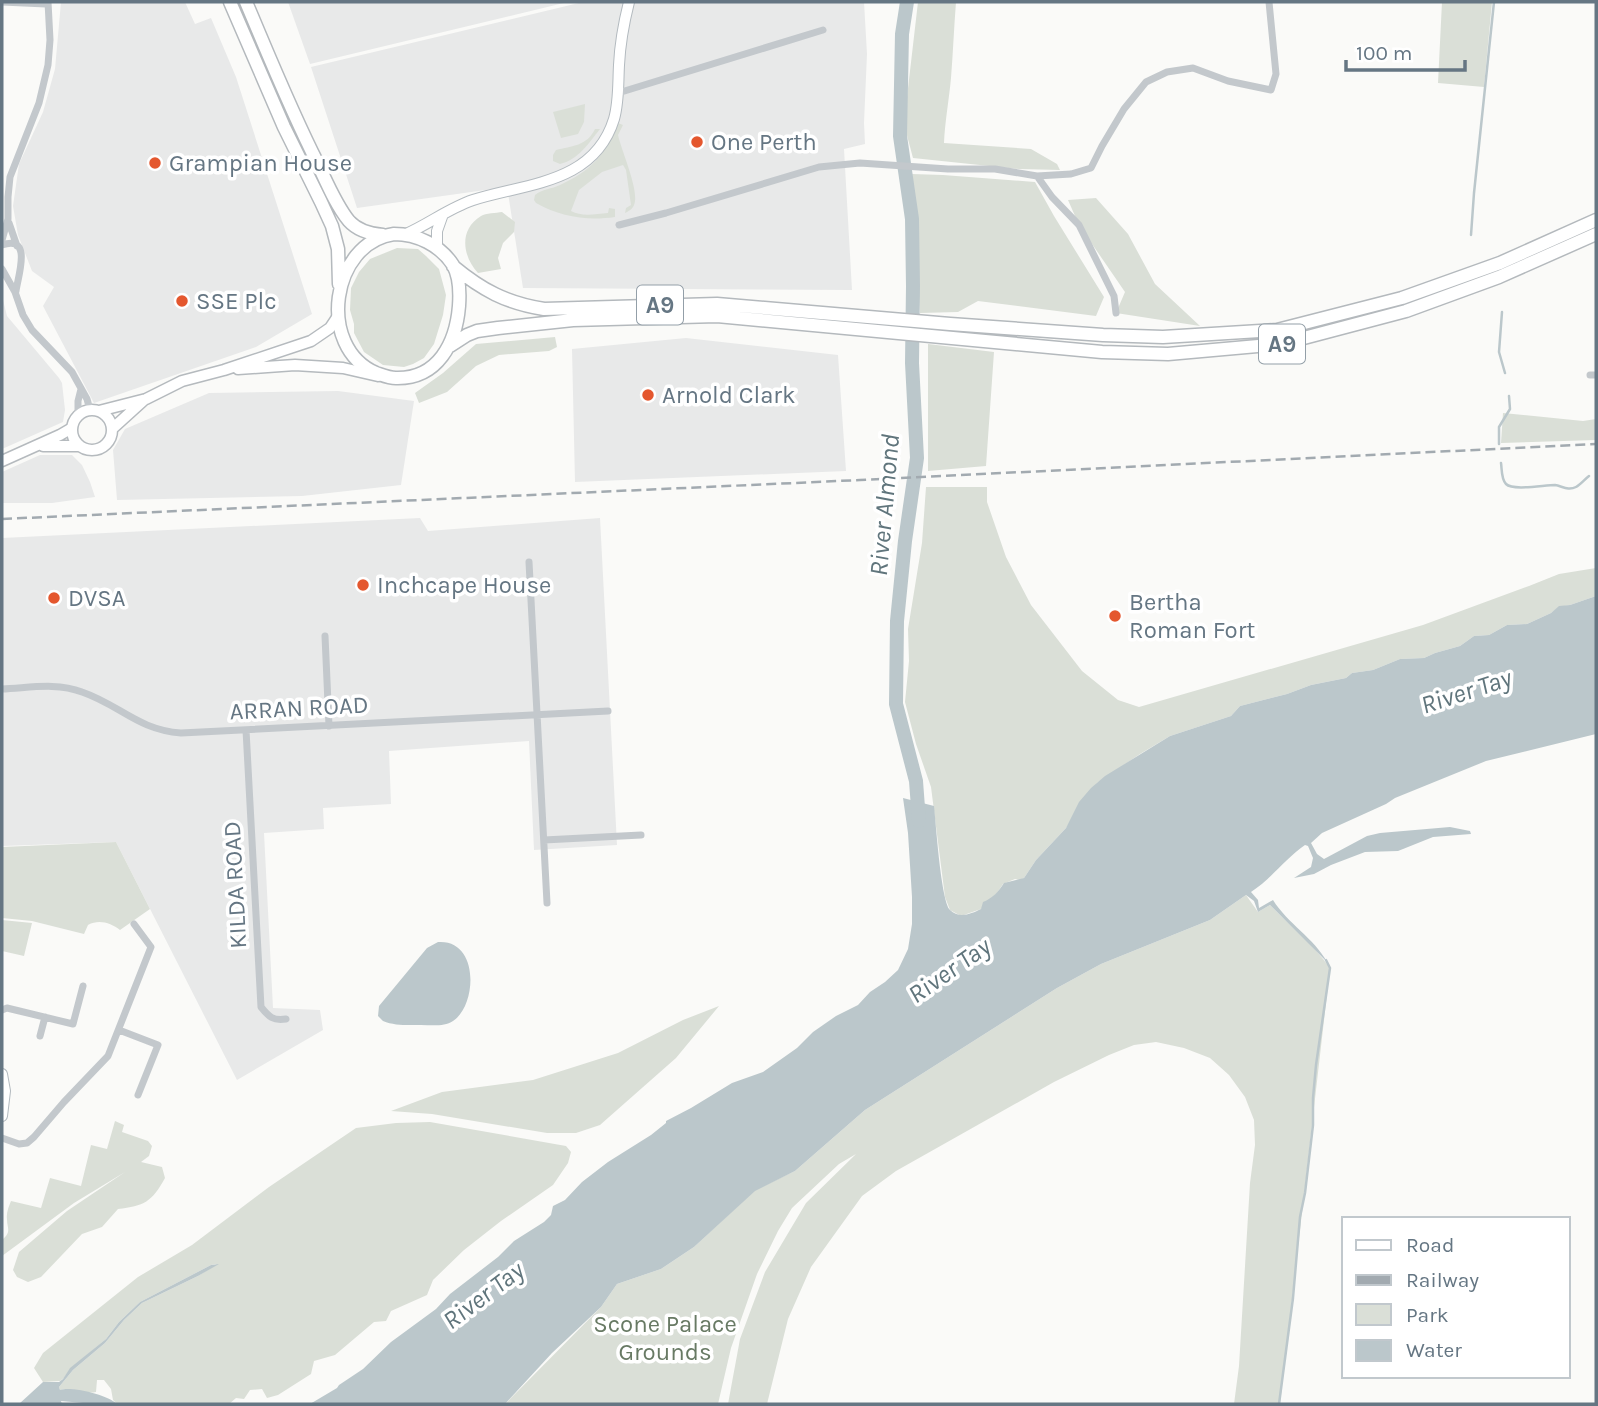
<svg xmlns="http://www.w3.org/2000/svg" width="1598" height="1406" viewBox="0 0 1598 1406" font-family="Karla,sans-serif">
<rect width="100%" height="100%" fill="#fafaf8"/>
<path fill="#e8e9e9" d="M 61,2 L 185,2 L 195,24 L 211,18 L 236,77 L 312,314 L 256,347 L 94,403 L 43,306 L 54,287 L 32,271 L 18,235 L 13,206 L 19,164 L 43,112 L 55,69 Z
M 288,2 L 568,2 L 310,64 Z
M 583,2 L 864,2 L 867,54 L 864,123 L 865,144 L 844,149 L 852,290 L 523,288 L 507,187 L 357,208 L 311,67 Z
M 2,296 L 7,316 L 59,378 L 62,383 L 65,410 L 63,422 L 2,449 Z
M 686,338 L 838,355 L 846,471 L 575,482 L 572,349 Z
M 338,391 L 414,401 L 401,485 L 302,496 L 117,500 L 113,450 L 125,429 L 209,393 Z
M 40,455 L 72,455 L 82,465 L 90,482 L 95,497 L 52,503 L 2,503 L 2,472 Z
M 420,518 L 428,531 L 600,518 L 617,845 L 534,850 L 529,741 L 389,751 L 391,804 L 323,808 L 324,829 L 264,833 L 273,1008 L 320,1010 L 323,1030 L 237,1080 L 116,842 L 2,846 L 2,538 Z"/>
<path fill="#dadfd7" d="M 918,2 L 956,2 C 954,27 953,53 951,78 C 949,100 945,121 944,143 L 1031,149 L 1057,164 L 1060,170 L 1019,169 L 913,158 L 905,128 L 905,114 Z
M 1442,2 L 1492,2 L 1484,87 L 1438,83 Z
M 585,104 L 584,122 L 578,134 L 561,138 L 553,112 Z
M 618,123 L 623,125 L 618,135 C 622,152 637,185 635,201 C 634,208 631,210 625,213 L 626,208 L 631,205 L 626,170 L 623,165 L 602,172 L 579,190 L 571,211 C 582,217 595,214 608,213 L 609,208 L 615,209 L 615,217 C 587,221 561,217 536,203 L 534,200 L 535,195 C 542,189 552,189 560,185 C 591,171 606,154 618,123 Z
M 595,129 L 600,129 C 589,143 578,160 560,164 L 553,161 L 553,155 L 556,150 C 572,146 587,146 595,129 Z
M 912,174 L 943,175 L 1035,182 L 1054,216 L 1104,297 L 1096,316 L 978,301 L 958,312 L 920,313 Z
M 1096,198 L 1128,234 L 1155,284 L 1200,326 L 1116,313 L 1125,292 L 1079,225 L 1068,200 Z
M 502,212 L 515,222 L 514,232 L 503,243 L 498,258 L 501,269 L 478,273 C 463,257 458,230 481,216 C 486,213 496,213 502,212 Z
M 397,248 L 418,249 L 426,256 L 439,269 L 446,295 L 443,315 L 434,344 L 424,358 L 413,364 L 404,367 L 383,365 L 364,352 L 354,333 L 354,324 L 350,310 L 351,288 L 359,272 L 370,259 Z
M 555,337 L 557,347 L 549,351 L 499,355 L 476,366 L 447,392 L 419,403 L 415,393 L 443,373 L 476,344 Z
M 928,344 L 994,352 L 986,466 L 928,471 Z
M 1503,413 L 1583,421 L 1596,419 L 1596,440 L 1501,443 Z
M 926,487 L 987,487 L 987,502 L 1006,557 L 1031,605 L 1082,671 L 1118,700 L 1139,707 L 1423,625 L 1529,586 L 1559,574 L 1596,568 L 1596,596 L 1570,605 L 1559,607 L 1551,613 L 1527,624 L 1507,625 L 1489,635 L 1474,636 L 1460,646 L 1435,653 L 1424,658 L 1400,659 L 1373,670 L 1352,673 L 1346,678 L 1311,685 L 1287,694 L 1240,706 L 1231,716 L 1170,736 L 1140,754 L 1097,783 L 1066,828 L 1036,860 L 1024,878 L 1020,880 L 1015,879 L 1003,884 L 997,893 L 981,909 L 961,916 L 950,910 L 945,897 L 931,787 L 916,744 L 905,702 L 909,661 L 908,629 L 922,543 Z
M 116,842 L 150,909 L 120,930 C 111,923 99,919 88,925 L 84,934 L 32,921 L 2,918 L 2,847 Z
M 1246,895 L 1258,912 L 1270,905 C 1290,926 1313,944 1330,968 L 1280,1404 L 1234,1404 L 1239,1366 L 1250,1183 L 1255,1145 L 1254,1120 L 1245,1097 L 1229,1075 L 1210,1058 L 1184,1048 L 1156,1042 L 1134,1045 L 1109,1055 L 1054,1082 L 896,1171 L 862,1196 L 811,1267 L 788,1319 L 767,1404 L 728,1404 L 740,1339 L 765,1272 L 806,1203 L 856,1154 L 839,1164 L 792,1208 L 778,1231 L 757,1274 L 731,1348 L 718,1404 L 505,1404 L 601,1307 L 617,1284 L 661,1269 L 694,1247 L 755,1190 L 795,1171 L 865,1110 L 1057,988 L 1101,964 L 1210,920 Z
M 2,920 L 32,923 L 24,956 L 2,951 Z
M 719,1006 L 676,1058 L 600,1125 L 576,1133 L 547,1133 L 432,1114 L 391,1111 L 442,1092 L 533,1080 L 618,1053 L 683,1020 Z
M 115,1121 L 124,1125 L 122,1132 L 148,1141 L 152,1146 L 149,1156 L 141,1162 L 162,1167 L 165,1178 C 152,1202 144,1206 118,1209 L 102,1227 L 82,1234 L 41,1277 L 28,1282 L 17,1277 L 13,1270 L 19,1252 L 67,1211 L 125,1172 L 74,1203 L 2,1256 L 2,1240 C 12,1231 7,1229 7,1219 C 6,1213 9,1206 11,1201 L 41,1208 L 50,1178 L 81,1186 L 91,1145 L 107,1149 Z
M 430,1122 L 566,1146 L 571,1152 L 568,1163 L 553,1185 L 501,1221 L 464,1250 L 433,1280 L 427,1295 L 391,1311 L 386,1321 L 374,1322 L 335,1355 L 314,1361 L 311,1374 L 278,1395 L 267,1398 L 262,1389 L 250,1390 L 244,1399 L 236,1398 L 229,1404 L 117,1404 L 113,1400 L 111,1389 L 104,1380 L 97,1380 L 96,1392 C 84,1395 72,1386 60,1390 L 59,1387 L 73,1370 L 105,1343 L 124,1320 L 142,1303 L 198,1276 L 217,1264 L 211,1265 L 140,1302 L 119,1322 L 106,1339 L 70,1369 L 64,1378 L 60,1381 L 43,1382 L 34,1368 L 43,1353 L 138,1277 L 192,1245 L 269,1187 L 356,1128 L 396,1123 Z"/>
<path fill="#bbc7cb" d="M 1596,596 L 1596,734 L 1486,761 L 1395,798 L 1386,804 L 1322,833 L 1311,843 L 1317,854 L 1324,859 L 1367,836 L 1380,833 L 1450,827 L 1470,831 L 1471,834 L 1433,837 L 1398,851 L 1365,852 L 1331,865 L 1314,874 L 1294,878 L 1311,867 L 1313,858 L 1308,846 L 1305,845 C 1285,859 1271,879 1251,892 L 1258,900 L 1259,908 L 1273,900 C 1288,924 1314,938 1327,962 L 1270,905 L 1258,912 L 1254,901 L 1246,895 L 1210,920 L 1101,964 L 1057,988 L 865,1110 L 795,1171 L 755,1191 L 694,1247 L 661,1269 L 617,1284 L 601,1307 L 552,1353 L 505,1404 L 310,1404 L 337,1388 L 339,1385 L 363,1369 L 391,1342 L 436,1309 L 450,1294 L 498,1257 L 514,1241 L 544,1222 L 551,1215 L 553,1206 L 565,1200 L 582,1182 L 608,1162 L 651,1135 L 666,1123 L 666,1121 L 691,1108 L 732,1083 L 763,1072 L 797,1048 L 813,1032 L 836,1016 L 858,1005 L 870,992 L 885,982 L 898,970 L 908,949 L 912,924 L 912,897 L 908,833 L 903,798 L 934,806 C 936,824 941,900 950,910 C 959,919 971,914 981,909 L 983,902 C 993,898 998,892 1004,883 L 1024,878 L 1036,860 L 1066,828 L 1079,802 L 1091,788 L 1105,776 L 1170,736 L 1231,716 L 1240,706 L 1287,694 L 1311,685 L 1346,678 L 1352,673 L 1373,670 L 1400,659 L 1424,658 L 1435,653 L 1460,646 L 1474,636 L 1489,635 L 1507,625 L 1527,624 L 1551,613 L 1559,606 L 1570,605 Z
M 438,942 C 480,939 477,1006 453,1021 C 444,1027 431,1025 421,1025 C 408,1025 395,1026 383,1021 L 378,1016 L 379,1006 L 427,948 Z
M 219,1264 L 198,1276 L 142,1303 L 124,1320 L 105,1343 L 73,1370 L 59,1387 L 60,1390 C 72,1386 108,1395 117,1404 L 94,1404 L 61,1401 L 62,1404 L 19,1404 L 43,1382 L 59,1382 L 63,1379 L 70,1368 L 106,1339 L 119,1322 L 140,1302 L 211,1265 Z"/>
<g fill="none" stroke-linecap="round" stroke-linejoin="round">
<path stroke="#bbc7cb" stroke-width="2.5" d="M 1471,235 L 1474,193 L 1494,2
M 1502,312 L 1499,352 L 1505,373
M 1499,444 L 1499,427 L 1510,409 L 1509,396
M 1501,463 C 1502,469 1501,479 1506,484 C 1513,491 1544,485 1555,485 C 1562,486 1568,491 1576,487 C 1580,485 1585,479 1589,476
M 1279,1404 L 1293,1298 L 1300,1217 L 1305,1193 L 1313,1125 L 1313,1098 L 1316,1065 L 1330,968 L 1326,960"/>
<path stroke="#bbc7cb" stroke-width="14" d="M 907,2 L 902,34 L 900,136 L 912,219 L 913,286 L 912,363 L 917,458 L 905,541 L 897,621 L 896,704 L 916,781 L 919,821"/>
<defs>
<path id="secondary" d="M 406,234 C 429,224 449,208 473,200 C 526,183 594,184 614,119 C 619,102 618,83 619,65 C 620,44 624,22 629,2
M 437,248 L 437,231 L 443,214
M 2,1074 L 5,1091 L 2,1116"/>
<path id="primary" d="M 238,369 L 295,365 L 343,368 L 378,376
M72 430a20 20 0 1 1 40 0a20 20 0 1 1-40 0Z
M 99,411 L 146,399 L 182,381 L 224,370 L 311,341 L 330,328 L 338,316
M 112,429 L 144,400
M 43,446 L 80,446
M 2,461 L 60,435 L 72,428"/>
<path id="highway" d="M 230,2 L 284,127 L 321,202 L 332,226 L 338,249 L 339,284
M 246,2 C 269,56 291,111 318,164 C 327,183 336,205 349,221 C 358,231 371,234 383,235
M 394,234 C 417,234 440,245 453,265 C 460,277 460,292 459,306 C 456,343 438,379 396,378 C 389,378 382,375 376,373 C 316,347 331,243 394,234 Z
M 453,266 C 482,290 506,303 544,309 L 717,304 L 950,324 L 1103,335 L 1163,337 L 1277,330 L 1402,298 L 1500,263 L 1596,220
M 450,346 L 467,335 L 477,331 L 498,328 L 573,320 L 717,316 L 1102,352 L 1168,354 L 1281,344 L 1406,311 L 1499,277 L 1596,234"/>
</defs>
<use href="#secondary" stroke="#b3babf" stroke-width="12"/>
<use href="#primary" stroke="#b5babe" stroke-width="13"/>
<use href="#highway" stroke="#b4b9bd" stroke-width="15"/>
<path stroke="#c3c8cc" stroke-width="7" d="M 2,2 L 46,4
M 618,93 L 823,30
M 1037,176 L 1071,174 L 1091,168 L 1102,146 L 1124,109 L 1146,82 L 1167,72 L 1193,68 L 1228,81 L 1271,90 L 1276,74 L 1269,2
M 9,223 L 17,246
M 619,225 L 666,213 L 819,167 L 860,163 L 948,169 L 995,169 L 1037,176 L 1052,197 L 1079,225 L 1114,296 L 1116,313
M 2,240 L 8,219 L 8,197 L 10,177 L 39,103 L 48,65 L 50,40 L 48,2
M 2,245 C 33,234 18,276 16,291
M 2,269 L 15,292 L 23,315 L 32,330 L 72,372 L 87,399 L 90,410
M 1590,375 L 1596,375
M 78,416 L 78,401 L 81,389
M 529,562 L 547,903
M 325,636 L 329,726
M 2,689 C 29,688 56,682 82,692 C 120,705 138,730 181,733 L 608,711
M 246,730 L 261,1007 C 269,1017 273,1021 286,1019
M 544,840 L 641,835
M 2,1010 L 7,1008 L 73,1024 L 83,986
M 119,1030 L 158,1045 L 138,1095
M 40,1036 L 45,1017
M 2,1138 L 19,1144 L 27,1143 L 34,1137 L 64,1102 L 108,1056 L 151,947 L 134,924"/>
<use href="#secondary" stroke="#fff" stroke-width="10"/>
<use href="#primary" stroke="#fff" stroke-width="10"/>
<use href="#highway" stroke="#fff" stroke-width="12"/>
<path stroke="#a2aab0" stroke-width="2.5" stroke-dasharray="10 5" stroke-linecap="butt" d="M 2,519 L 860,480 L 1596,444"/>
</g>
<g fill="#e4572e" stroke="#fff" stroke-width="2.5">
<circle cx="697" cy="142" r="7"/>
<circle cx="155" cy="163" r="7"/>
<circle cx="182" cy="301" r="7"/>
<circle cx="648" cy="395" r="7"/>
<circle cx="363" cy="585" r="7"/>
<circle cx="54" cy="598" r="7"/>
<circle cx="1115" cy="616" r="7"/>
</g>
<g text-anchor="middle" stroke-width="7" stroke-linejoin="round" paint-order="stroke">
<g fill="#fff" stroke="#939fa8" stroke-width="2">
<rect x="637" y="285.5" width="46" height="39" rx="5"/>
<rect x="1259" y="324.5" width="46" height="39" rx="5"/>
</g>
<g font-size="23" font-weight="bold" fill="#657683">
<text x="660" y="313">A9</text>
<text x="1282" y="352">A9</text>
</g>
<g font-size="24" fill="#657683" stroke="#fff" text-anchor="start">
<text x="711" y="150">One Perth</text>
<text x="169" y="171">Grampian House</text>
<text x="196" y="309">SSE Plc</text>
<text x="662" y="403">Arnold Clark</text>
<text x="377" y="593">Inchcape House</text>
<text x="68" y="606">DVSA</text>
<text x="1129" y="610">Bertha<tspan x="1129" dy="28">Roman Fort</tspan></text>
</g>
<g font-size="24" fill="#657683" stroke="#fff">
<text transform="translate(299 708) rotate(-3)" y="8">ARRAN ROAD</text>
<text transform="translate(235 885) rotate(-93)" y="8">KILDA ROAD</text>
</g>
<g font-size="24" fill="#687a64" stroke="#fff">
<text x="665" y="1332">Scone Palace<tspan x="665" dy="28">Grounds</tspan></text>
</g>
<g font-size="26" font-style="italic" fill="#60757c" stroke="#fff">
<text transform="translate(884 505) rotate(-85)" y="9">River Almond</text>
<text transform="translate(1466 691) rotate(-18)" y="9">River Tay</text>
<text transform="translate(949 970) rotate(-35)" y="9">River Tay</text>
<text transform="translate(483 1295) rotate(-37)" y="9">River Tay</text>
</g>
</g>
<rect width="1598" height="1406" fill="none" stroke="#657683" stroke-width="7"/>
<rect x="1342" y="1217" width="228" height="161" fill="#ffffff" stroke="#c1c8cd" stroke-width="2"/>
<rect x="1356" y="1240" width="35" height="10" fill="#ffffff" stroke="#c1c8cd" stroke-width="2"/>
<text x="1406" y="1252" font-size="21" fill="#657683">Road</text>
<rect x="1356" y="1275" width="35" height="10" fill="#a2aab0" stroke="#c1c8cd" stroke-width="2"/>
<text x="1406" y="1287" font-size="21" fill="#657683">Railway</text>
<rect x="1356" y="1304" width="35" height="21" fill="#dadfd7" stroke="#c1c8cd" stroke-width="2"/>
<text x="1406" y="1322" font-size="21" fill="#657683">Park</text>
<rect x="1356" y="1340" width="35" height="21" fill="#bbc7cb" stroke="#c1c8cd" stroke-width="2"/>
<text x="1406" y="1357" font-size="21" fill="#657683">Water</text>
<path d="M1346 60v10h119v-10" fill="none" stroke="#657683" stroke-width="3.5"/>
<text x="1356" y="60" font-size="21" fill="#657683" stroke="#ffffff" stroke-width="5" paint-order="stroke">100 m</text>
</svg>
